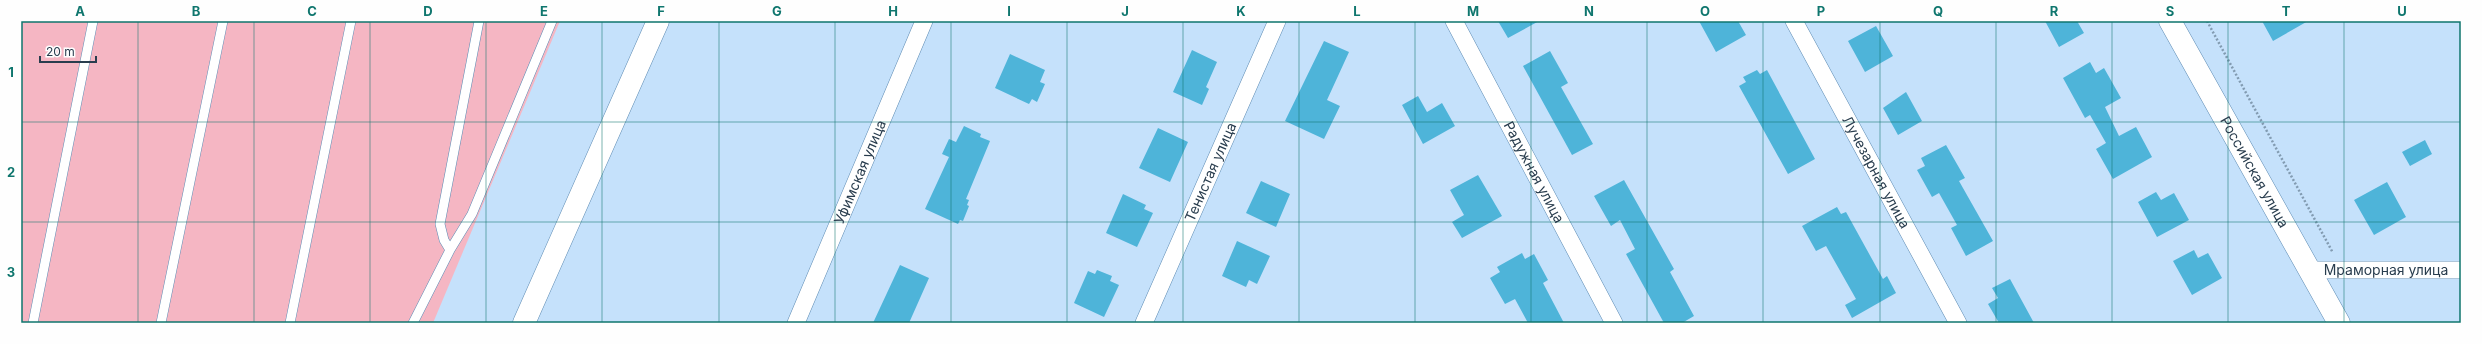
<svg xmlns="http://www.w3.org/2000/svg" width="2482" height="344" viewBox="0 0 2482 344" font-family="Inter,sans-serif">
<rect width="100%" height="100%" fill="#c5e1fb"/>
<path fill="#f5b6c3" d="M 21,21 L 560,21 L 433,323 L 21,323 Z"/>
<path fill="#4eb4d9" d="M 1498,21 L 1539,21 L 1508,38 Z
M 1699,21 L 1738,21 L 1746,35 L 1716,52 Z
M 2045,21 L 2077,21 L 2084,33 L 2059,47 Z
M 2262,21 L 2308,21 L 2273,41 Z
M 1876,26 L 1893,56 L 1865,72 L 1848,41 Z
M 1324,41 L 1349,52 L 1327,100 L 1340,106 L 1324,139 L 1285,121 Z
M 1192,50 L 1217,62 L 1206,87 L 1209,89 L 1202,105 L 1173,92 Z
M 1550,51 L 1568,83 L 1561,87 L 1593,144 L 1572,155 L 1523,66 Z
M 1010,54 L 1045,70 L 1040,82 L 1045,84 L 1037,102 L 1032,99 L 1029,104 L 995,88 Z
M 2090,62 L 2096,73 L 2104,68 L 2121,98 L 2105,107 L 2119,136 L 2136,127 L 2152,157 L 2113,179 L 2096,149 L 2106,143 L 2090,115 L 2085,118 L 2063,78 Z
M 1757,70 L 1760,74 L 1767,70 L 1815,159 L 1788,174 L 1739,86 L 1746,82 L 1743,77 Z
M 1906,92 L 1922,121 L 1898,135 L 1883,108 Z
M 1418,96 L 1427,112 L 1442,103 L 1455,126 L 1423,144 L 1402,105 Z
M 964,126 L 981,134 L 980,137 L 990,141 L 966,199 L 969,200 L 967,205 L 969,206 L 963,221 L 960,220 L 958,224 L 925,209 L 949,157 L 942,154 L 949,139 L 956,142 Z
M 1158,128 L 1188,142 L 1170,182 L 1139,168 Z
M 2425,140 L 2432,154 L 2410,166 L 2402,152 Z
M 1946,145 L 1965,178 L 1959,181 L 1993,241 L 1966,256 L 1951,228 L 1957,225 L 1939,193 L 1932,197 L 1917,170 L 1925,166 L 1921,158 Z
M 1478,175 L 1502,216 L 1462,238 L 1452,222 L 1464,215 L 1450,190 Z
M 1624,180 L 1674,269 L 1670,272 L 1694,316 L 1682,323 L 1664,323 L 1626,254 L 1635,249 L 1620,220 L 1611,226 L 1594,196 Z
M 1261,181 L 1290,194 L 1276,227 L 1246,213 Z
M 2387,182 L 2406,217 L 2374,235 L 2354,200 Z
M 2156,192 L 2161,200 L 2174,193 L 2189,220 L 2157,237 L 2138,202 Z
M 1123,194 L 1146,205 L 1144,209 L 1153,213 L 1137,247 L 1106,233 Z
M 1837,207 L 1841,214 L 1846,212 L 1883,279 L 1887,276 L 1896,293 L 1852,318 L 1845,305 L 1856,299 L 1826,246 L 1816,251 L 1802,226 Z
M 1237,241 L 1270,256 L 1257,284 L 1249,280 L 1246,287 L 1222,276 Z
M 2194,250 L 2198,258 L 2208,253 L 2222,278 L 2192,295 L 2173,261 Z
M 1522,253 L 1525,259 L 1534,254 L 1548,280 L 1543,283 L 1564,323 L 1528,323 L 1515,299 L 1505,304 L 1490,278 L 1500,272 L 1497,267 Z
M 900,265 L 929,278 L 909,323 L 873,323 Z
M 1097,270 L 1112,276 L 1110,281 L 1119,285 L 1104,317 L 1074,303 L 1088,271 L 1095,274 Z
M 2010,279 L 2034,323 L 1999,323 L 1988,304 L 1998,298 L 1992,288 Z"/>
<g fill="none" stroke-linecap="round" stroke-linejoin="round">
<defs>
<path id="service" d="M 450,250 L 444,240 L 440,224 L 479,21
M 33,323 L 93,21
M 161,323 L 223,21
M 290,323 L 351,21
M 413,323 L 450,250 L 472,214 L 552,21"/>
<g id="minor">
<path id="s1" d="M 1454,21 L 1614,323"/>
<path id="s2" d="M 1794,21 L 1958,323"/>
<path id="s3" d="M 2310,270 L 2461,270"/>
<path id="s4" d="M 796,323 L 924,21"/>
<path id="s5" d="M 1144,323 L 1277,21"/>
</g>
<g id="secondary">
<path id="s6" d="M 2170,21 L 2339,323"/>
</g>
<path id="primary" d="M 524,323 L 658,21"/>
</defs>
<use href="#service" stroke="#5e8cb4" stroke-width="10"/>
<use href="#minor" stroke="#5e8cb4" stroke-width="18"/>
<use href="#secondary" stroke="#5e8cb4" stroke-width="23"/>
<use href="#primary" stroke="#5e8cb4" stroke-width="23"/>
<path stroke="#829bb1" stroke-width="2.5" stroke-dasharray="2 2" stroke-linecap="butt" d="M 2207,21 L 2333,253"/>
<use href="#service" stroke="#fff" stroke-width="9"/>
<use href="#minor" stroke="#fff" stroke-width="17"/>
<use href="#secondary" stroke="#fff" stroke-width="22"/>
<use href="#primary" stroke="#fff" stroke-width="22"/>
</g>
<path fill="none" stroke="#0f766e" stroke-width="1" stroke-opacity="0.55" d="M 138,21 L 138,323M 254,21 L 254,323M 370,21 L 370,323M 486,21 L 486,323M 602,21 L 602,323M 719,21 L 719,323M 835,21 L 835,323M 951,21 L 951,323M 1067,21 L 1067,323M 1183,21 L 1183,323M 1299,21 L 1299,323M 1415,21 L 1415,323M 1531,21 L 1531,323M 1647,21 L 1647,323M 1763,21 L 1763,323M 1880,21 L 1880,323M 1996,21 L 1996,323M 2112,21 L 2112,323M 2228,21 L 2228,323M 2344,21 L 2344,323M 21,122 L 2461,122M 21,222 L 2461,222"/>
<g text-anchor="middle" stroke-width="3" stroke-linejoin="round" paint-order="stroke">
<g font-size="14" fill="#293d4e" stroke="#fefefe">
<text dy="5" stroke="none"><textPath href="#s4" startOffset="164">Уфимская улица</textPath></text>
<text dy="5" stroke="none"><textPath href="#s5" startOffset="165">Тенистая улица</textPath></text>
<text dy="5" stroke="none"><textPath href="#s1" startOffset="171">Радужная улица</textPath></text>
<text dy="5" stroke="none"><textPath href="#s2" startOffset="172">Лучезарная улица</textPath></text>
<text dy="5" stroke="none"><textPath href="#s6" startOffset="173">Российская улица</textPath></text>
<text dy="5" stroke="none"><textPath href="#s3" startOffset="76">Мраморная улица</textPath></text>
</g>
</g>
<rect width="2482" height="344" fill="none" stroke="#fefefe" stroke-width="44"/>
<path d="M40 56v6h56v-6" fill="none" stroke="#293d4e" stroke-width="2"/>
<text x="46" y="56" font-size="12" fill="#293d4e" stroke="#fefefe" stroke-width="3" paint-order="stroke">20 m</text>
<rect x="22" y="22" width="2438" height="300" fill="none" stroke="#0f766e" stroke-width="1.5"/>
<g font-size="13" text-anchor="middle" font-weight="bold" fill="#0f766e">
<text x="80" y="16">A</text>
<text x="196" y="16">B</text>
<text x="312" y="16">C</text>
<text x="428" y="16">D</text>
<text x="544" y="16">E</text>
<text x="661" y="16">F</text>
<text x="777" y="16">G</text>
<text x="893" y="16">H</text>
<text x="1009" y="16">I</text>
<text x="1125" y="16">J</text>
<text x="1241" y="16">K</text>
<text x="1357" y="16">L</text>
<text x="1473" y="16">M</text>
<text x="1589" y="16">N</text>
<text x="1705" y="16">O</text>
<text x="1821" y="16">P</text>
<text x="1938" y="16">Q</text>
<text x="2054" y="16">R</text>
<text x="2170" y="16">S</text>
<text x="2286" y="16">T</text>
<text x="2402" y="16">U</text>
<text x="11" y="77">1</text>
<text x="11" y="177">2</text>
<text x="11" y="277">3</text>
</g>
</svg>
